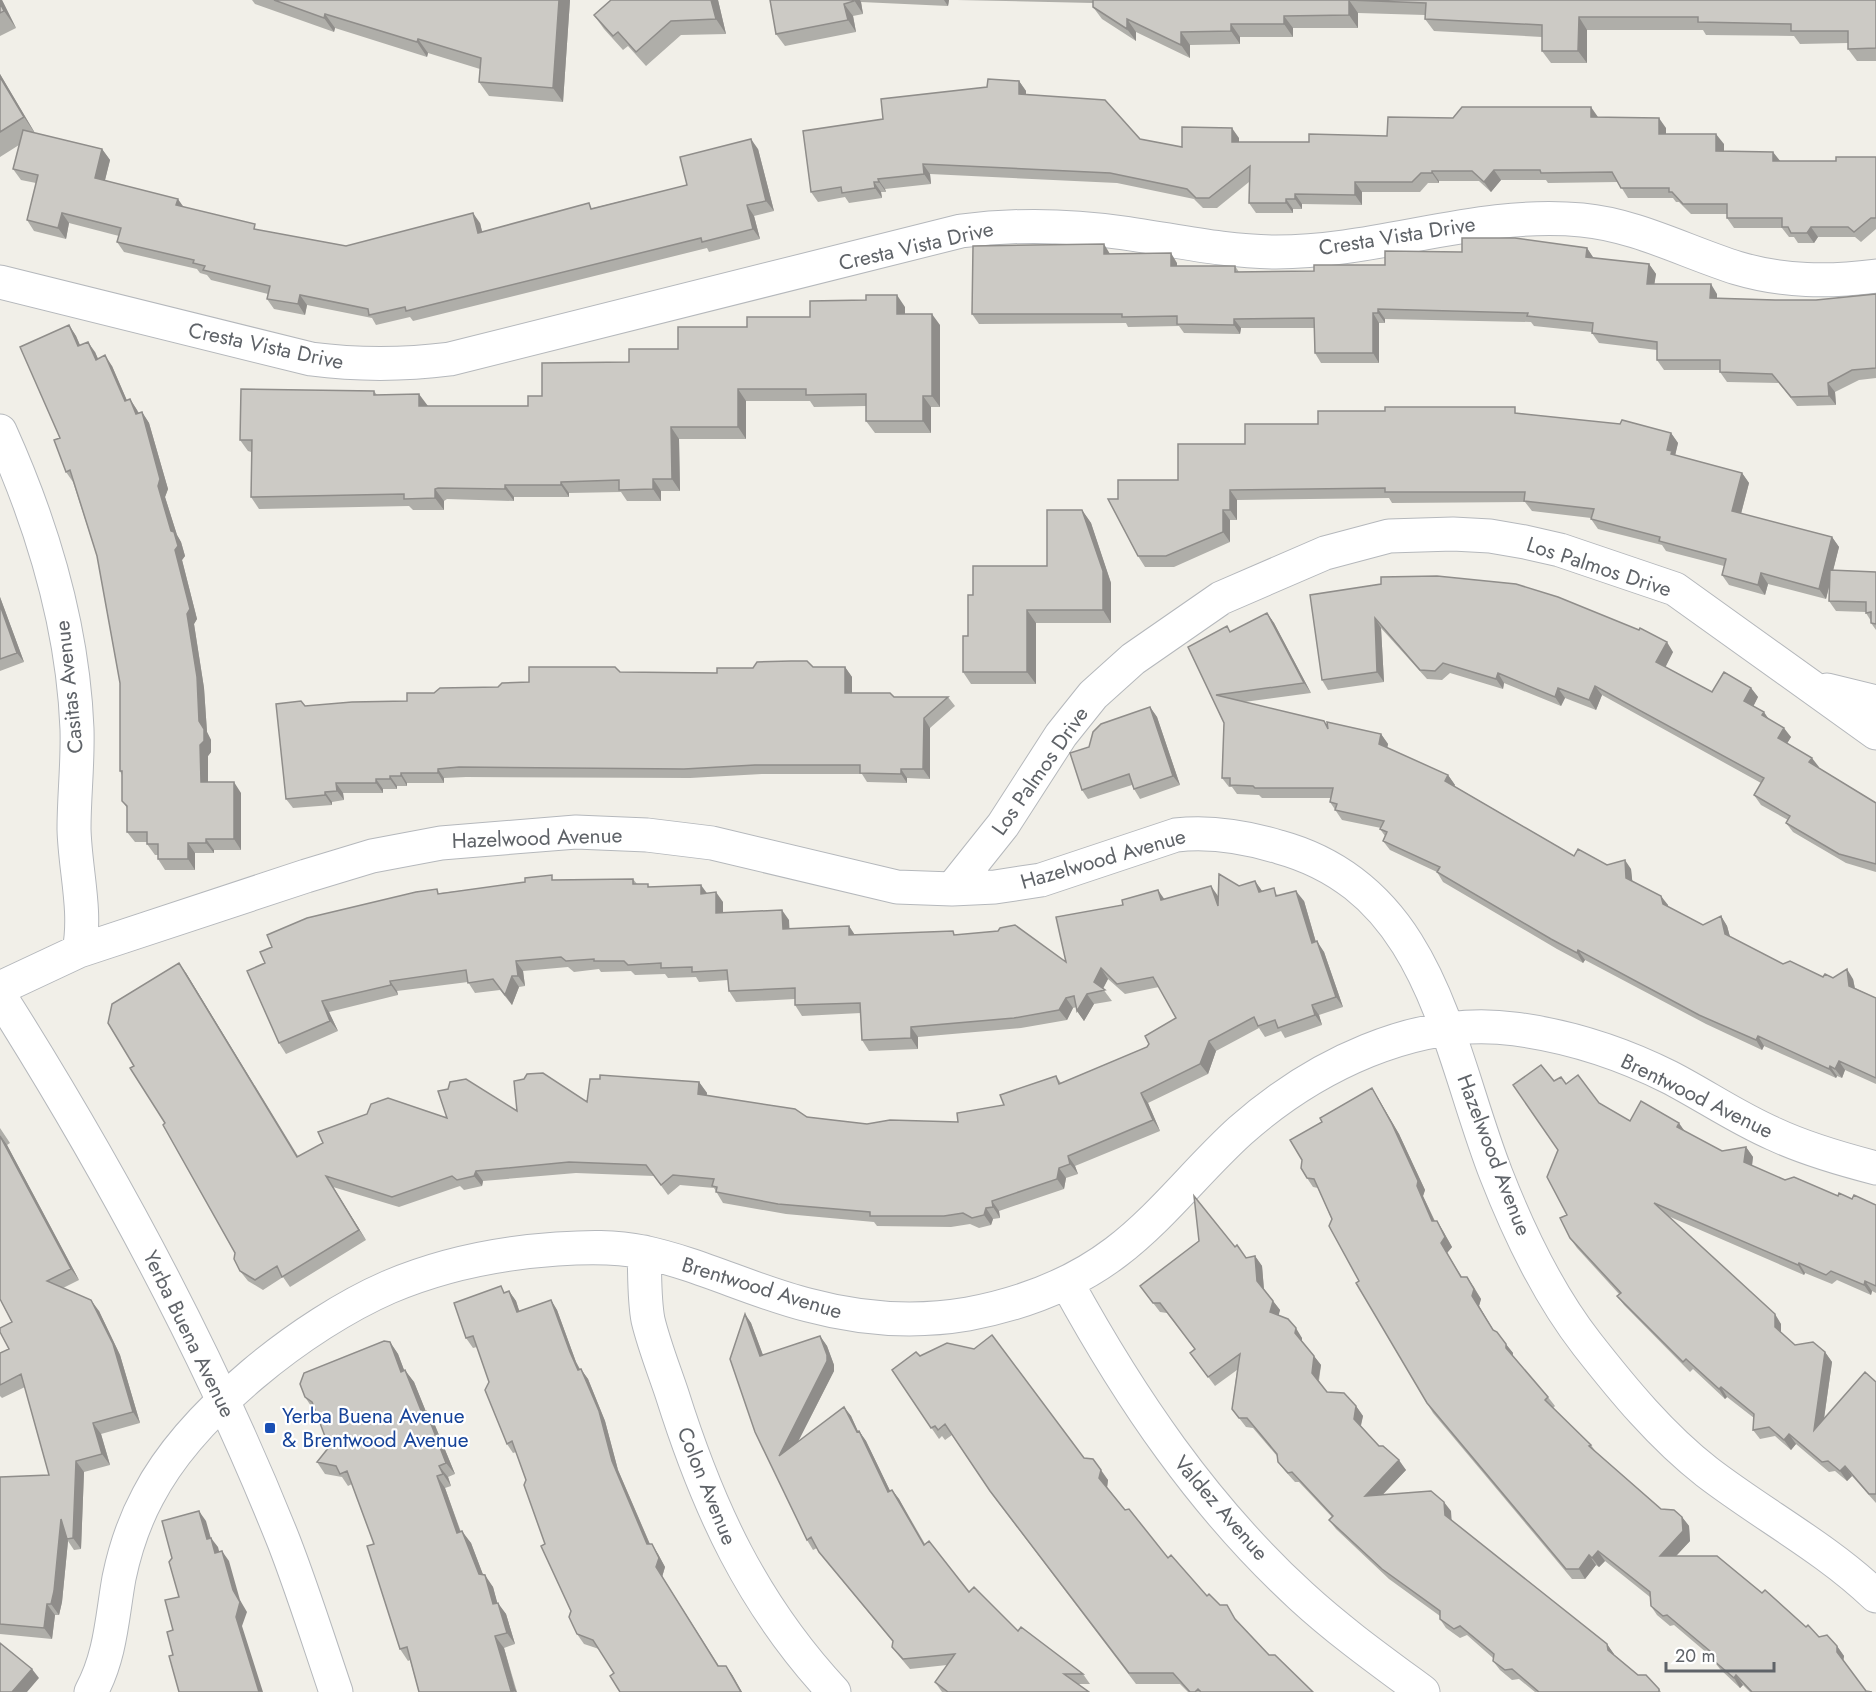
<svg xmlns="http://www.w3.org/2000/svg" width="1876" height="1692" viewBox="0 0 1876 1692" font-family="Jost,sans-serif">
<rect width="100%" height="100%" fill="#f1efe8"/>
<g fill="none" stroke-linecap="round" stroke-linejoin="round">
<defs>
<path id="minor" d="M 0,282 L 311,359 C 358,365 402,365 450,359 L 961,231 C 1016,224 1069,225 1124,233 C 1174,240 1225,252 1276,252 C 1380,252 1478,210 1582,220 C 1636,225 1686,252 1737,268 C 1784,282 1829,282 1876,276
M 0,431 C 42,524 73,627 77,729 C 78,763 74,796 74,829 C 75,870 87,911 79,951
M 1827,690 L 1876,702
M 952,889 L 1003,825 L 1061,735 L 1093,695 L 1133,659 L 1221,598 L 1325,553 L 1389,536 L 1453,534 L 1490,536 L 1525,542 L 1560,550 L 1675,589 L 1876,733
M 0,988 L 79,951 L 306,876 L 372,856 L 441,843 L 576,832 L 647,835 L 712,843 L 897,887 L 952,889 L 995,887 L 1041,880 L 1176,835 C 1210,831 1246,837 1279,847 C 1432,889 1447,1048 1496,1174 C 1519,1233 1548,1294 1587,1344 C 1623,1390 1661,1436 1707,1472 C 1763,1515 1826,1548 1876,1596
M 644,1252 C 645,1274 644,1299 648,1320 C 654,1345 664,1370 672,1394 C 708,1508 752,1604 834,1692
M 1067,1283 C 1130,1398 1203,1506 1301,1596 C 1339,1631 1381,1661 1423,1692
M 91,1692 C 111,1655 112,1617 119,1578 C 125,1549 134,1522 148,1496 C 191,1413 304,1324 389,1287 C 443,1264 499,1253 557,1249 C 586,1247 615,1246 643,1252 C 700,1264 752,1291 808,1305 C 860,1319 915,1323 968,1314 C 1021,1304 1074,1284 1116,1252 C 1162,1217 1197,1170 1240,1131 C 1312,1067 1416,1015 1515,1029 C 1568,1036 1621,1053 1669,1077 C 1704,1095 1737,1118 1774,1134 C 1806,1149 1841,1159 1876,1168"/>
<path id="tertiary" d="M 0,996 C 110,1170 208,1351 284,1542 C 303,1591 319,1642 336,1692"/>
</defs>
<use href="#minor" stroke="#b5b8bc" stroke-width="35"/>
<use href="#tertiary" stroke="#b5b8bc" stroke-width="35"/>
<use href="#minor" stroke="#fff" stroke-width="33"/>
<use href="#tertiary" stroke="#fff" stroke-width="33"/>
</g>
<path fill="#afaea9" d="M 0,0 L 2,0 L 16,28 L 0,36 Z
M 252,0 L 570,0 L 563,102 L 489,96 L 479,82 L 480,69 L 428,53 L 427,57 L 335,28 L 334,32 L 255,4 Z
M 718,0 L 726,34 L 681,35 L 646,66 L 628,46 L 623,50 L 604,29 L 594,15 Z
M 770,0 L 949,0 L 948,6 L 861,2 L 863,14 L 853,16 L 856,32 L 785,46 L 776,34 Z
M 957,0 L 1876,0 L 1876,61 L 1857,61 L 1848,49 L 1848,43 L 1800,44 L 1794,36 L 1706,35 L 1703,30 L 1587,30 L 1587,63 L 1551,63 L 1542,51 L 1542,37 L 1434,31 L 1425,19 L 1425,15 L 1358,13 L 1358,28 L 1293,28 L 1293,37 L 1240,37 L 1240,44 L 1190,45 L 1190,58 L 1136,32 L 1136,41 L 1102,19 L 1093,7 L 1093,3 Z
M 0,74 L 35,133 L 102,149 L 110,160 L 105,180 L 184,207 L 259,230 L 346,246 L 480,223 L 482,232 L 593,208 L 687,185 L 758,149 L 774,211 L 754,216 L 760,239 L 709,252 L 707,248 L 413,321 L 410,317 L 376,325 L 372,318 L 307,305 L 305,315 L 274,309 L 267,299 L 268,294 L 211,280 L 207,275 L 200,273 L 197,269 L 124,252 L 117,242 L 119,236 L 69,223 L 66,239 L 34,231 L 27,220 L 36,183 L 21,180 L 13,169 L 19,145 L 0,157 Z
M 1019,81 L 1026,91 L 1026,94 L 1140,139 L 1182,147 L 1239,138 L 1239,142 L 1309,142 L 1387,136 L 1453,118 L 1597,117 L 1666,128 L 1666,134 L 1724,144 L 1724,151 L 1780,161 L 1836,161 L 1876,157 L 1876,229 L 1861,242 L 1855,237 L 1818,237 L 1814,243 L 1798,243 L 1794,237 L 1789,237 L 1782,228 L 1734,228 L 1727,218 L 1727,214 L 1691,214 L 1679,202 L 1676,202 L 1673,198 L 1628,198 L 1618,182 L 1548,183 L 1546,180 L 1501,180 L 1491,192 L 1479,181 L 1439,181 L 1439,183 L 1428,183 L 1420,192 L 1362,192 L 1362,205 L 1302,204 L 1302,209 L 1293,209 L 1293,213 L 1256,213 L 1249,203 L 1249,182 L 1217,208 L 1203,208 L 1194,199 L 1117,183 L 930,174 L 931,184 L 885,189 L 886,192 L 881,192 L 882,198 L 849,203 L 845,197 L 818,202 L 811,192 L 883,119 L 987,87 Z
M 1587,248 L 1593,258 L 1649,264 L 1656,274 L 1654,284 L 1717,294 L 1717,298 L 1775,300 L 1816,300 L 1876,294 L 1876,378 L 1859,380 L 1835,392 L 1836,405 L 1797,406 L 1779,383 L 1727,382 L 1720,372 L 1720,370 L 1664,370 L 1657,360 L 1657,350 L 1599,343 L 1592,333 L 1592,332 L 1534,326 L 1531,322 L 1385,319 L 1385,323 L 1379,323 L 1379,363 L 1321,363 L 1315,353 L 1315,328 L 1241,328 L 1240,334 L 1184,333 L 1179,326 L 1128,327 L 1126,323 L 979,324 L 972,314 L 1110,254 L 1177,263 L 1177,266 L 1235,266 L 1239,272 L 1314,271 L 1385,265 L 1462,252 Z
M 905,307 L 905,314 L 940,325 L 940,407 L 931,407 L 931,433 L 875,433 L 866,421 L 866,406 L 814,407 L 810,401 L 746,401 L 746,439 L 679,439 L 680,491 L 661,491 L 661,501 L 627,501 L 621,492 L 569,493 L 569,497 L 514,497 L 514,501 L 447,499 L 444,501 L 444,510 L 413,510 L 409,506 L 259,509 L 251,497 L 251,452 L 248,451 L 240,440 L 374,391 L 377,395 L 428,406 L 528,406 L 542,396 L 629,362 L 678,349 L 747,327 L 810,317 Z
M 69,325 L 76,336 L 80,345 L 95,352 L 98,359 L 112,366 L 127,401 L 130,399 L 139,413 L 142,412 L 149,423 L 168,489 L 165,497 L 177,535 L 181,542 L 185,556 L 182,560 L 197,619 L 194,624 L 204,688 L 207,732 L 211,740 L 211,752 L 208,756 L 208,782 L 241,793 L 241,850 L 214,850 L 214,853 L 195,853 L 195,870 L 165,870 L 158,859 L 158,855 L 155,855 L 147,844 L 147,842 L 135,842 L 127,832 L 127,808 L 122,801 L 122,775 L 120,771 L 120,683 L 97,556 L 73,482 L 66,472 L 60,438 Z
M 1519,413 L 1671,433 L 1678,443 L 1675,455 L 1742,473 L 1749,483 L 1741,514 L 1832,537 L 1839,547 L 1833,570 L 1876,572 L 1876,630 L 1871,623 L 1871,621 L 1866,613 L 1866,612 L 1836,611 L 1829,601 L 1830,582 L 1826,599 L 1768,584 L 1765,595 L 1729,585 L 1722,575 L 1724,566 L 1666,551 L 1662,545 L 1598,529 L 1591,519 L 1591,518 L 1532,511 L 1525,502 L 1392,503 L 1389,498 L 1237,500 L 1237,520 L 1230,520 L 1230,542 L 1174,567 L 1145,567 L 1138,556 L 1118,499 L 1178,480 L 1245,444 L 1318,424 Z
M 1082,510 L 1091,523 L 1111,583 L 1111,623 L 1036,623 L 1036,684 L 971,684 L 963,672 L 973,595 L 1047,566 Z
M 1310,595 L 1673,652 L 1665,667 L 1712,692 L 1751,688 L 1758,697 L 1753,706 L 1791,737 L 1787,743 L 1819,768 L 1876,803 L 1876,872 L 1846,863 L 1793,832 L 1786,823 L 1788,820 L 1761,805 L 1754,795 L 1761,783 L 1602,695 L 1596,710 L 1565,698 L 1561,706 L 1504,683 L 1503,689 L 1450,673 L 1442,680 L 1427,679 L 1381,628 L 1384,682 L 1328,690 L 1322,680 Z
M 0,597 L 24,662 L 0,671 Z
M 1267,613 L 1274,623 L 1311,693 L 1244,702 L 1328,726 L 1381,734 L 1388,744 L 1387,748 L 1448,775 L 1455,785 L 1454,786 L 1574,856 L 1607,865 L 1631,869 L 1632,881 L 1668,905 L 1668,907 L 1703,925 L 1721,916 L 1727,926 L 1730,937 L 1783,964 L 1823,977 L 1853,979 L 1855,988 L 1876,998 L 1876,1084 L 1845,1070 L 1842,1078 L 1837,1076 L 1836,1078 L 1764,1046 L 1762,1050 L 1706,1024 L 1585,960 L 1583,963 L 1557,949 L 1443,882 L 1437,872 L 1390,850 L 1383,841 L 1385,836 L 1380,829 L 1381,828 L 1342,820 L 1330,802 L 1331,798 L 1262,798 L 1259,795 L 1237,794 L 1232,787 L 1229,787 L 1222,778 L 1224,723 L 1188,647 L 1231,632 Z
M 813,667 L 845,667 L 852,677 L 852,693 L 894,697 L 948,697 L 955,706 L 930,728 L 930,779 L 907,778 L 907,783 L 867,782 L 862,774 L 762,774 L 690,778 L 466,777 L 444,778 L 444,783 L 407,783 L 407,786 L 397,786 L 397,789 L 383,789 L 383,793 L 343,793 L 344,800 L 332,802 L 332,805 L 293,808 L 286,799 L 305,706 L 407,701 L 434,693 L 498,687 L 529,682 L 620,672 L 717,673 Z
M 1150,707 L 1157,717 L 1180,785 L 1140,799 L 1134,789 L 1132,785 L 1088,799 L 1082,790 L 1089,747 Z
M 633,879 L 637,884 L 651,887 L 707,893 L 723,902 L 723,913 L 789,920 L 789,929 L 849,926 L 855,935 L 956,935 L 1066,962 L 1164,899 L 1218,896 L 1239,886 L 1255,881 L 1262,891 L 1304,901 L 1316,942 L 1324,952 L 1343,1007 L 1319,1015 L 1322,1025 L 1285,1038 L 1281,1031 L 1265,1037 L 1259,1028 L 1216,1051 L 1208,1074 L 1148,1103 L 1160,1131 L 1075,1166 L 1078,1174 L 1066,1178 L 1064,1189 L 999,1211 L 1000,1218 L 993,1219 L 991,1225 L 979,1228 L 970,1224 L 951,1227 L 877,1226 L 874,1222 L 786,1214 L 723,1203 L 714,1188 L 680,1185 L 668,1195 L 654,1176 L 576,1173 L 483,1181 L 482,1186 L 464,1190 L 460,1186 L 399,1207 L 333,1187 L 366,1240 L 290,1287 L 283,1277 L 263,1290 L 248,1281 L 240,1271 L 235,1253 L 134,1066 L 186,973 L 298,1156 L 447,1118 L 587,1102 L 699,1082 L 707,1093 L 706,1095 L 807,1117 L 867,1124 L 958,1122 L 1004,1105 L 1056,1076 L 1061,1083 L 1147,1047 L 1176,1018 L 1159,987 L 1125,994 L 1108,979 L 1103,989 L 1112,1001 L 1094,1004 L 1084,1021 L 1077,1011 L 1077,1007 L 1073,1008 L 1067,1020 L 1021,1028 L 918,1037 L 918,1049 L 869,1051 L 862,1040 L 861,1013 L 802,1016 L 795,1005 L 795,999 L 736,1002 L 729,991 L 728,980 L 699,982 L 696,977 L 668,978 L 665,974 L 635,975 L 631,971 L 601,972 L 599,969 L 574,972 L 568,967 L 523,971 L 525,986 L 519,987 L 512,1005 L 500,990 L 475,993 L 468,982 L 397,991 L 398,995 L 329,1012 L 338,1031 L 286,1054 L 279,1043 L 247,971 L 440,893 L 555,880 Z
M 1554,1081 L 1566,1084 L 1630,1121 L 1685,1132 L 1722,1151 L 1746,1147 L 1753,1157 L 1752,1166 L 1785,1180 L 1838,1196 L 1876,1205 L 1876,1293 L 1872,1291 L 1871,1295 L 1837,1280 L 1832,1284 L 1805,1273 L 1804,1275 L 1668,1216 L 1781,1324 L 1781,1333 L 1795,1345 L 1825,1352 L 1832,1362 L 1824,1419 L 1876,1382 L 1876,1503 L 1852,1476 L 1847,1481 L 1835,1471 L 1829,1472 L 1796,1444 L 1791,1450 L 1775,1436 L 1760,1439 L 1753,1430 L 1754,1418 L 1727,1397 L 1725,1399 L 1693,1369 L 1690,1372 L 1624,1305 L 1617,1296 L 1619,1294 L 1577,1248 L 1570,1238 L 1567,1215 L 1558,1150 Z
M 1372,1088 L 1378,1098 L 1399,1134 L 1425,1190 L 1423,1196 L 1435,1221 L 1437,1221 L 1443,1231 L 1452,1247 L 1447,1253 L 1462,1277 L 1467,1277 L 1474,1287 L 1481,1299 L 1479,1306 L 1494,1331 L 1513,1353 L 1513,1356 L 1548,1397 L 1555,1406 L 1553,1408 L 1591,1445 L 1596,1452 L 1661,1509 L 1682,1517 L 1689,1526 L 1690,1541 L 1675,1556 L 1762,1593 L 1806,1627 L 1819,1637 L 1837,1646 L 1844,1656 L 1843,1661 L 1866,1691 L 1872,1692 L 1750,1692 L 1743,1685 L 1740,1688 L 1720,1669 L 1713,1660 L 1714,1659 L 1674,1625 L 1670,1626 L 1657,1615 L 1651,1606 L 1650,1597 L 1605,1561 L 1599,1567 L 1596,1565 L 1585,1579 L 1572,1579 L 1433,1413 L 1427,1403 L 1359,1281 L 1318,1188 L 1313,1187 L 1307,1178 L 1322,1122 Z
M 0,1128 L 10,1143 L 7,1145 L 79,1280 L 63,1288 L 99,1311 L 120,1355 L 140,1423 L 101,1434 L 110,1465 L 84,1472 L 81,1549 L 74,1550 L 68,1541 L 62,1602 L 59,1615 L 55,1615 L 52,1639 L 0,1634 L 0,1477 L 49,1475 L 25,1387 L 2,1398 L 0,1396 L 0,1353 L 9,1349 L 12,1322 L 0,1299 Z
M 1235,1247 L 1246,1258 L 1255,1256 L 1262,1266 L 1264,1289 L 1280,1310 L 1278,1315 L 1302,1338 L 1302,1341 L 1321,1365 L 1319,1381 L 1327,1392 L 1356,1406 L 1363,1416 L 1361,1426 L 1379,1446 L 1406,1470 L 1382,1495 L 1451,1511 L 1451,1520 L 1607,1644 L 1614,1655 L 1638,1675 L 1659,1689 L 1661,1692 L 1535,1692 L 1519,1679 L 1512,1680 L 1500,1670 L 1493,1661 L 1493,1658 L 1467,1635 L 1460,1638 L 1446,1628 L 1440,1619 L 1440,1616 L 1389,1579 L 1336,1529 L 1329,1520 L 1332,1517 L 1299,1482 L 1295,1482 L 1285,1471 L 1278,1462 L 1277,1456 L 1253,1428 L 1246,1427 L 1232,1409 L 1237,1370 L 1215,1386 L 1197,1362 L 1195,1349 L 1180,1330 L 1167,1313 L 1160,1312 L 1140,1286 Z
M 509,1291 L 516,1301 L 519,1311 L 551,1300 L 557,1310 L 576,1362 L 580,1369 L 588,1379 L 605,1421 L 618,1470 L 650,1544 L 658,1554 L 665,1567 L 662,1577 L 719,1666 L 726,1666 L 733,1676 L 614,1673 L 599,1649 L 584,1644 L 577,1634 L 571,1611 L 545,1544 L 526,1480 L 516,1452 L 513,1453 L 507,1444 L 489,1382 L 477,1347 L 473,1348 L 466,1338 L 505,1292 Z
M 745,1314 L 751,1323 L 763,1355 L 820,1336 L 827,1346 L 834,1365 L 834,1371 L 798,1442 L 844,1407 L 851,1416 L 858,1432 L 859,1431 L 866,1441 L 890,1491 L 892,1490 L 899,1499 L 925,1544 L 969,1592 L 1018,1631 L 1083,1674 L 1090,1684 L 1077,1684 L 1089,1692 L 942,1692 L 935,1682 L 947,1665 L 910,1669 L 899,1656 L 892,1647 L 893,1642 L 826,1561 L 817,1548 L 813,1550 L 807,1540 Z
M 390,1342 L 398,1354 L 404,1370 L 414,1382 L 426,1412 L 434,1423 L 455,1474 L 448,1477 L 451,1486 L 445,1488 L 461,1532 L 471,1543 L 483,1575 L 493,1587 L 497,1603 L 506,1614 L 515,1644 L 504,1648 L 517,1692 L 419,1692 L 410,1660 L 408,1661 L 400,1649 L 374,1544 L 352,1484 L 348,1486 L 342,1477 L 325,1474 L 317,1462 L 329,1447 L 315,1410 L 313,1409 L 305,1397 Z
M 920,1356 L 1084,1458 L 1108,1480 L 1107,1487 L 1125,1510 L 1168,1558 L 1207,1596 L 1237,1621 L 1269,1655 L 1313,1692 L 1188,1692 L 1180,1684 L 1136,1684 L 997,1501 L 952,1435 L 945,1440 L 942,1436 L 939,1439 L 892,1370 Z"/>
<path fill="#8f8d8a" d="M 0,0 L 2,0 L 16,28 L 4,11 L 0,3 Z
M 559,0 L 570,0 L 563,102 L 553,88 Z
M 711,0 L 718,0 L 726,34 L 716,19 Z
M 854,0 L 860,0 L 861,2 L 863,14 Z
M 944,0 L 949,0 L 948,6 Z
M 1349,0 L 1358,13 L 1358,28 L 1349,15 Z
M 844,4 L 853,16 L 856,32 L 848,20 Z
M 325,14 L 335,28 L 334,32 L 324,18 Z
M 1284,16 L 1293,28 L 1293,37 L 1284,24 Z
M 1579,17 L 1587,30 L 1587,63 L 1578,51 Z
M 1127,19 L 1136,32 L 1136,41 L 1127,29 Z
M 1231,24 L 1240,37 L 1240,44 L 1231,31 Z
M 1181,32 L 1190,45 L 1190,58 L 1181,45 Z
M 418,39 L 428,53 L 427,57 L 417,42 Z
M 0,74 L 36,135 L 24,117 L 0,77 Z
M 1019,81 L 1026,91 L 1026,104 L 1019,94 Z
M 1591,107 L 1598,117 L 1591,117 Z
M 1659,118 L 1666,128 L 1666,144 L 1659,134 Z
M 1232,128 L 1239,138 L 1239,152 L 1232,142 Z
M 1716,134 L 1724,144 L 1724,161 L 1716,151 Z
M 751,139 L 758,149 L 774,211 L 766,201 Z
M 102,149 L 110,160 L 103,188 L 95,178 Z
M 1773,152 L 1781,162 L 1773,161 Z
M 923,164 L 930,174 L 931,184 L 924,174 Z
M 1494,170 L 1501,180 L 1491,192 L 1484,182 Z
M 1432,171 L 1439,181 L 1439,183 L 1432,173 Z
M 878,179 L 885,189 L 886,192 L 879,182 Z
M 874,182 L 881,192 L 882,198 L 875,188 Z
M 1355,182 L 1362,192 L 1362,205 L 1355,195 Z
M 1295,194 L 1302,204 L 1302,209 L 1295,199 Z
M 178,199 L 185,209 L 176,205 Z
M 1286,199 L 1293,209 L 1293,213 L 1286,203 Z
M 747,205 L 754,216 L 760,239 L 753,229 Z
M 62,213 L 69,223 L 66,239 L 58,228 Z
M 473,213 L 480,223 L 485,243 L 478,233 Z
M 1811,227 L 1818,237 L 1814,243 L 1807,233 Z
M 1104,244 L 1110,254 L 1104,254 Z
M 1587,248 L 1593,257 L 1592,267 L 1586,257 Z
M 1171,253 L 1177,263 L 1177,275 L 1171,266 Z
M 1649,264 L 1656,274 L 1653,293 L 1647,284 Z
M 1711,284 L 1717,294 L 1717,308 L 1710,298 Z
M 300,295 L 307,305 L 305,315 L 298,304 Z
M 897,295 L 905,307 L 905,325 L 897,314 Z
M 1378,309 L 1385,319 L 1385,323 L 1378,313 Z
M 1373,313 L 1379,323 L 1379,363 L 1373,353 Z
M 932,314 L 940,325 L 940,407 L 932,396 Z
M 1234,319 L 1241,328 L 1240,334 L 1234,325 Z
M 69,325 L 76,336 L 85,357 L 78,346 Z
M 88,342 L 95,352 L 103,370 L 96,360 Z
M 105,355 L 112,366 L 132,412 L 125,401 Z
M 1828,383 L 1835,392 L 1836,405 L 1829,396 Z
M 738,389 L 746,401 L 746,439 L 738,427 Z
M 419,394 L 428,406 L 419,406 Z
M 923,396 L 931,407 L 931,433 L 923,421 Z
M 130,399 L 137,410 L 143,425 L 136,414 Z
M 142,412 L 149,423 L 168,489 L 165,497 L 177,535 L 181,542 L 185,556 L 182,560 L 197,619 L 194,624 L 204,688 L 207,732 L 211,740 L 211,752 L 208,756 L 208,793 L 201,782 L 199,721 L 175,550 L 158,486 Z
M 671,427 L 679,439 L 680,491 L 672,479 Z
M 1671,433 L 1678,443 L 1675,456 L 1679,462 L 1667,450 Z
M 1742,473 L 1749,483 L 1739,521 L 1732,511 Z
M 653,479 L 661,491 L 661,501 L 653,489 Z
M 561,482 L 569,493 L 569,497 L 561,485 Z
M 505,485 L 514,497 L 514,501 L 505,489 Z
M 435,489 L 444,501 L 444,510 L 435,498 Z
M 1230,490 L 1237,500 L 1237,520 L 1230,510 Z
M 1082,510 L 1091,523 L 1111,583 L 1111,623 L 1103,610 Z
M 1223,510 L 1230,520 L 1230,542 L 1223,532 Z
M 1832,537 L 1839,547 L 1826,599 L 1819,589 Z
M 1761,573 L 1768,584 L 1765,595 L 1758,585 Z
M 0,597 L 24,662 L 17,653 L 0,605 Z
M 1027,610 L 1036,623 L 1036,684 L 1027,672 Z
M 1267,613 L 1274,623 L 1311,693 L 1304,683 Z
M 1375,618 L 1381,628 L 1384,682 L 1377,672 Z
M 1667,642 L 1673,652 L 1663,672 L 1656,662 Z
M 845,667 L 852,677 L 852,702 L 845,693 Z
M 1498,673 L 1504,683 L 1503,689 L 1496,679 Z
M 1595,686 L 1602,695 L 1596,710 L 1589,700 Z
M 1558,688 L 1565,698 L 1561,706 L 1555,697 Z
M 1751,688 L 1758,697 L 1751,711 L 1744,701 Z
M 1150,707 L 1157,717 L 1180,785 L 1173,776 Z
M 1764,712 L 1770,721 L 1762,715 Z
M 924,718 L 930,728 L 930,779 L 923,769 Z
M 1784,728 L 1791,737 L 1785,747 L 1778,738 Z
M 1381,734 L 1388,744 L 1386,754 L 1379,744 Z
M 1812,758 L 1819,767 L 1816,772 L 1809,762 Z
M 438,769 L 444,778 L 444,783 L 438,773 Z
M 901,769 L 907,778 L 907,783 L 901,774 Z
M 401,773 L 407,783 L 407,786 L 401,776 Z
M 1448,775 L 1455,785 L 1452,791 L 1445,781 Z
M 390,776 L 397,786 L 397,789 L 390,779 Z
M 376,779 L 383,789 L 383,793 L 376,783 Z
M 234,782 L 241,793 L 241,850 L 234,839 Z
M 336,783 L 343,793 L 344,800 L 337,791 Z
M 325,792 L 332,802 L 332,805 L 325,795 Z
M 206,839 L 214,850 L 214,853 L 206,843 Z
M 188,843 L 195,853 L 195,870 L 188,859 Z
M 1625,860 L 1631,869 L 1633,887 L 1626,878 Z
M 1255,881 L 1262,891 L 1259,892 Z
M 701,885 L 709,896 L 701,894 Z
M 1211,886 L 1218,896 L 1218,906 Z
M 1158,890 L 1165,900 L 1161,900 Z
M 1296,891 L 1304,901 L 1319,953 L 1312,943 Z
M 716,892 L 723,902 L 723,924 L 716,913 Z
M 1661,896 L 1668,905 L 1669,914 L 1663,904 Z
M 782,910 L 789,920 L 790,939 L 783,929 Z
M 1721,916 L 1727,926 L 1732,944 L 1725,934 Z
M 849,926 L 856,937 L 849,935 Z
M 1317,941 L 1324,952 L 1343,1007 L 1336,997 Z
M 1578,950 L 1585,960 L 1583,963 L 1577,953 Z
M 516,961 L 523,971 L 525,986 L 518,976 Z
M 179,963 L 186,973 L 304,1167 L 297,1157 Z
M 1101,968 L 1108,979 L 1101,992 L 1094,982 Z
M 1847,969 L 1853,979 L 1856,995 L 1849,986 Z
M 512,976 L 519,987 L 512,1005 L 505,995 Z
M 390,981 L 397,991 L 398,995 L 391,985 Z
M 1087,994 L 1094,1004 L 1084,1021 L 1077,1011 Z
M 1066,998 L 1073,1008 L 1067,1020 L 1059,1010 Z
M 322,1001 L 329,1012 L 338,1031 L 330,1021 Z
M 1312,1005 L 1319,1015 L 1322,1025 L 1315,1015 Z
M 911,1027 L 918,1037 L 918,1049 L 911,1038 Z
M 1758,1036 L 1764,1046 L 1762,1050 L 1756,1040 Z
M 1209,1041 L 1216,1051 L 1208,1074 L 1200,1064 Z
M 1839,1061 L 1845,1070 L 1842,1078 L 1835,1069 Z
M 1830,1066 L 1837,1076 L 1836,1078 L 1829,1069 Z
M 699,1082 L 707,1093 L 706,1104 L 698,1094 Z
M 1372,1088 L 1378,1098 L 1399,1134 L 1425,1190 L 1423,1196 L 1439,1231 L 1432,1221 Z
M 1141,1093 L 1148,1103 L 1160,1131 L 1153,1120 Z
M 1679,1123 L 1686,1133 L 1677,1127 Z
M 0,1135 L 7,1145 L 79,1280 L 71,1269 Z
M 1746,1147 L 1753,1157 L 1751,1172 L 1744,1162 Z
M 1068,1156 L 1075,1166 L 1078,1174 L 1070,1164 Z
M 1059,1168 L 1066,1178 L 1064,1189 L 1057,1179 Z
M 476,1171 L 483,1181 L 482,1186 L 474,1176 Z
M 326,1176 L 333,1187 L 366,1240 L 359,1230 Z
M 992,1201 L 999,1211 L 1000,1218 L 993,1207 Z
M 986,1208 L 993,1219 L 991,1225 L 984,1215 Z
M 1437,1221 L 1443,1231 L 1452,1247 L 1447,1253 L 1467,1287 L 1441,1243 Z
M 1255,1256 L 1262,1266 L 1264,1290 L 1257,1281 Z
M 1799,1263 L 1805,1273 L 1804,1275 L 1798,1265 Z
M 1467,1277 L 1481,1299 L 1479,1306 L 1499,1340 L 1472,1296 Z
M 1865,1281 L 1872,1291 L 1871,1295 L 1864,1285 Z
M 509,1291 L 516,1301 L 523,1322 L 517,1312 Z
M 91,1300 L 99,1311 L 120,1355 L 140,1423 L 133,1412 Z
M 551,1300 L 557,1310 L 576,1362 L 585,1380 L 578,1370 L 570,1352 Z
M 1273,1301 L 1280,1310 L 1277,1322 L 1270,1312 Z
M 745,1314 L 751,1323 L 767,1366 L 760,1356 Z
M 1775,1314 L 1781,1324 L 1781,1336 L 1775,1327 Z
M 1296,1328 L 1302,1338 L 1302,1343 L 1295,1333 Z
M 820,1336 L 827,1346 L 834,1365 L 834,1371 L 786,1465 L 779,1456 Z
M 390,1342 L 398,1354 L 409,1383 L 401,1372 Z
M 1506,1344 L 1513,1353 L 1512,1358 L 1506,1348 Z
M 1825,1352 L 1832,1362 L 1821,1439 L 1814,1430 Z
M 1314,1356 L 1321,1365 L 1318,1382 L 1312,1373 Z
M 581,1369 L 588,1379 L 605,1421 L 618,1470 L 654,1554 L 647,1544 L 612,1461 Z
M 405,1370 L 414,1382 L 431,1424 L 422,1413 Z
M 1721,1387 L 1727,1397 L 1725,1399 L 1719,1389 Z
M 1356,1406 L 1363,1416 L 1360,1428 L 1354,1419 Z
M 844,1407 L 851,1416 L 863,1442 L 857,1432 Z
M 426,1411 L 434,1423 L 455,1474 L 446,1463 Z
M 93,1423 L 101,1434 L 110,1465 L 102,1454 Z
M 859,1431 L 866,1441 L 895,1501 L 888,1492 Z
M 1789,1434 L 1796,1444 L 1791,1450 L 1784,1440 Z
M 1399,1460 L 1406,1470 L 1372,1506 L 1365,1496 Z
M 76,1461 L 84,1472 L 81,1549 L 73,1538 Z
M 439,1466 L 448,1477 L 451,1486 L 443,1474 Z
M 1845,1466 L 1852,1476 L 1847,1481 L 1840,1471 Z
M 1101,1470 L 1108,1480 L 1107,1488 L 1099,1478 Z
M 437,1476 L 445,1488 L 465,1545 L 457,1533 Z
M 892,1490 L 899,1499 L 930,1555 L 924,1545 Z
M 1444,1502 L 1451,1511 L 1452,1525 L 1445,1515 Z
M 199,1511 L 206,1521 L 214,1549 L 207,1539 Z
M 1682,1517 L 1689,1526 L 1690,1541 L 1667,1566 L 1660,1556 Z
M 61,1519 L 68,1541 L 62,1602 L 59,1615 L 51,1604 Z
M 462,1531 L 471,1543 L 487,1585 L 479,1574 Z
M 211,1538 L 218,1547 L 222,1562 L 215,1553 Z
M 652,1544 L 658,1554 L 665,1567 L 662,1577 L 725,1676 L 656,1567 Z
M 222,1551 L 229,1561 L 240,1600 L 247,1612 L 242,1626 L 263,1692 L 259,1692 L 236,1617 L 233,1590 Z
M 1598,1551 L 1605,1561 L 1599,1567 L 1592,1558 Z
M 1589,1555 L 1596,1565 L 1585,1579 L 1579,1569 Z
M 485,1575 L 493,1587 L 501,1616 L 493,1604 Z
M 498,1603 L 506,1614 L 515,1644 L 507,1633 Z
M 47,1604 L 55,1615 L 52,1639 L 44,1628 Z
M 495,1636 L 504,1648 L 516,1692 L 512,1692 Z
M 1607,1644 L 1614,1654 L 1614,1659 L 1608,1650 Z
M 1837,1646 L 1844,1656 L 1843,1662 L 1837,1652 Z
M 726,1666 L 733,1676 L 742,1692 L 741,1692 Z
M 32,1669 L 39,1678 L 27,1692 L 12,1692 Z
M 1736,1675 L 1743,1685 L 1740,1688 L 1734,1678 Z"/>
<path fill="#cccac5" stroke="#8f8d8a" stroke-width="1.5" d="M 274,0 L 559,0 L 553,88 L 479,82 L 481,58 L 418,39 L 417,42 L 325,14 L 324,18 Z
M 611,0 L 711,0 L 716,19 L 671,21 L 636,52 L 618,32 L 613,36 L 594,15 Z
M 770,0 L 854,0 L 854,1 L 844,4 L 848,20 L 776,34 Z
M 1093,0 L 1876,0 L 1876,48 L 1848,49 L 1848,31 L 1791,31 L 1791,24 L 1698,22 L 1698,17 L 1579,17 L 1578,51 L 1542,51 L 1542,25 L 1425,19 L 1426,3 L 1349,0 L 1349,15 L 1284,16 L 1284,24 L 1231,24 L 1231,31 L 1181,32 L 1181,45 L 1127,19 L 1127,29 L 1093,7 Z
M 0,3 L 4,11 L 0,13 Z
M 0,77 L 24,117 L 0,132 Z
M 988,79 L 1019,81 L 1019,94 L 1105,100 L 1140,139 L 1182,147 L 1182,127 L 1232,128 L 1232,142 L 1309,142 L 1309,134 L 1387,136 L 1388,117 L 1453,118 L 1462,107 L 1591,107 L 1591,117 L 1659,118 L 1659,134 L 1716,134 L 1716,151 L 1773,152 L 1773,161 L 1836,161 L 1836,157 L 1876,157 L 1876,218 L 1871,218 L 1854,232 L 1848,227 L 1811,227 L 1807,233 L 1791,233 L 1788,227 L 1782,227 L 1782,218 L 1727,218 L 1727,204 L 1683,204 L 1672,192 L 1669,192 L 1669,188 L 1621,188 L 1612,172 L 1541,173 L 1540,170 L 1494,170 L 1484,182 L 1472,171 L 1432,171 L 1432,173 L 1421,173 L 1412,182 L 1355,182 L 1355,195 L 1295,194 L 1295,199 L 1286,199 L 1286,203 L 1249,203 L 1250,166 L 1209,198 L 1196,198 L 1187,189 L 1110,173 L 923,164 L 924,174 L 878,179 L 879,182 L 874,182 L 875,188 L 842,193 L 841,187 L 811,192 L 803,131 L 883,119 L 881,99 L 987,87 Z
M 23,130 L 102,149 L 95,178 L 178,199 L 176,205 L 255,224 L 254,229 L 346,246 L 473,213 L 478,233 L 589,203 L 591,209 L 687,185 L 680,157 L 751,139 L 766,201 L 747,205 L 753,229 L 702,242 L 701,238 L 406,311 L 405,307 L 369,315 L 368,309 L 300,295 L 298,304 L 267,299 L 270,286 L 203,270 L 205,266 L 193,263 L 194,260 L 117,242 L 121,228 L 62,213 L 58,228 L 27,220 L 38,175 L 13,169 Z
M 1462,238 L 1515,238 L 1587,248 L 1586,257 L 1649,264 L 1647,284 L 1711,284 L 1710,298 L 1775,300 L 1816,300 L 1876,294 L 1876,368 L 1852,370 L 1828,383 L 1829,396 L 1791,397 L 1772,374 L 1720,372 L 1720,360 L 1657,360 L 1657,342 L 1592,333 L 1593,323 L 1527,316 L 1528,313 L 1378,309 L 1378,313 L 1373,313 L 1373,353 L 1315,353 L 1314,318 L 1234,319 L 1234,325 L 1177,324 L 1177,316 L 1122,317 L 1122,314 L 972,314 L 973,246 L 1104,244 L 1104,254 L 1171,253 L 1171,266 L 1235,266 L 1235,272 L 1314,271 L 1314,265 L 1385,265 L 1385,251 L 1462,252 Z
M 866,295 L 897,295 L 897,314 L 932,314 L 932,396 L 923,396 L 923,421 L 866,421 L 866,394 L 806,395 L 806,389 L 738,389 L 738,427 L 671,427 L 672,479 L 653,479 L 653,489 L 619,490 L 619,480 L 561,482 L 561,485 L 505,485 L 505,489 L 438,488 L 435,489 L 435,498 L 404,499 L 404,494 L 251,497 L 252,440 L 240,440 L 241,389 L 374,391 L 374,395 L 419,394 L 419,406 L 528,406 L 528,396 L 542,396 L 542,363 L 629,362 L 629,349 L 678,349 L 678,327 L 747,327 L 747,317 L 810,317 L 810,301 L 866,300 Z
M 69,325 L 78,346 L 88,342 L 96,360 L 105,355 L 125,401 L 130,399 L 136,414 L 142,412 L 160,479 L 158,486 L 171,531 L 174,532 L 178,546 L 175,550 L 190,609 L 187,614 L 197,677 L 199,721 L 204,729 L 204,741 L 200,745 L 201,782 L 234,782 L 234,839 L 206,839 L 206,843 L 188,843 L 188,859 L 158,859 L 158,844 L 147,844 L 147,832 L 127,832 L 127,806 L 122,801 L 122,771 L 120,771 L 120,683 L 97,556 L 70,470 L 66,472 L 54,440 L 60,438 L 20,347 Z
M 1385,407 L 1515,407 L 1515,413 L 1620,424 L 1622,420 L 1671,433 L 1667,450 L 1672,451 L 1671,454 L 1742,473 L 1732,511 L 1832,537 L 1819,589 L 1761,573 L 1758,585 L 1722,575 L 1726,559 L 1659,541 L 1660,537 L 1591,519 L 1594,509 L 1524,501 L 1525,492 L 1385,492 L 1385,488 L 1230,490 L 1230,510 L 1223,510 L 1223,532 L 1166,556 L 1138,556 L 1108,499 L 1118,499 L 1118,480 L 1178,480 L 1178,444 L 1245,444 L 1245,424 L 1318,424 L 1318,411 L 1385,411 Z
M 1047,510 L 1082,510 L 1103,571 L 1103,610 L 1027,610 L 1027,672 L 963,672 L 963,636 L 968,636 L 968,595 L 973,595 L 973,566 L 1047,566 Z
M 1830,570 L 1876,572 L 1876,624 L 1871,623 L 1871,612 L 1866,613 L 1866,602 L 1829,601 Z
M 1437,576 L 1516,584 L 1558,597 L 1639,630 L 1640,628 L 1667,642 L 1656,662 L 1712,692 L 1724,672 L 1751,688 L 1744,701 L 1764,712 L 1762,715 L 1784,728 L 1778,738 L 1812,758 L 1809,762 L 1876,803 L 1876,864 L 1839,854 L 1786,823 L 1790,816 L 1754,795 L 1764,778 L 1595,686 L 1589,700 L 1558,688 L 1555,697 L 1498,673 L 1496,679 L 1443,663 L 1435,671 L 1420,670 L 1375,618 L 1377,672 L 1322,680 L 1310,595 L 1381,584 L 1381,577 Z
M 0,605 L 17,653 L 0,659 Z
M 1267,613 L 1304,683 L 1216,695 L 1324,721 L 1328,729 L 1327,722 L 1381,734 L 1379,744 L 1448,775 L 1445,781 L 1574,856 L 1578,849 L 1607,865 L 1625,860 L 1626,878 L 1661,896 L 1663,904 L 1703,925 L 1721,916 L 1725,934 L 1783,964 L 1790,961 L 1823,977 L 1825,974 L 1833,978 L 1847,969 L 1849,986 L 1876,998 L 1876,1078 L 1839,1061 L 1835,1069 L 1830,1066 L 1829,1069 L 1758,1036 L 1756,1040 L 1699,1015 L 1578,950 L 1577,953 L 1551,939 L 1437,872 L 1440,867 L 1383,841 L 1387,832 L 1380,829 L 1384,821 L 1335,810 L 1337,804 L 1330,802 L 1333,788 L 1255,788 L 1253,786 L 1230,785 L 1230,778 L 1222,778 L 1224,723 L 1188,647 L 1227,626 L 1230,632 Z
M 791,661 L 807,661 L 813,667 L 845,667 L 845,693 L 890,693 L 894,697 L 948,697 L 924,718 L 923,769 L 901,769 L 901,774 L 860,773 L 860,765 L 755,765 L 684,769 L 459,767 L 438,769 L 438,773 L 401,773 L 401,776 L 390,776 L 390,779 L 376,779 L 376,783 L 336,783 L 337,791 L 325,792 L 325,795 L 286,799 L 276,704 L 301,701 L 305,706 L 352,702 L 407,701 L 407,693 L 434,693 L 440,688 L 498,687 L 502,683 L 529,682 L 529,667 L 615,667 L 620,672 L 717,673 L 717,668 L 753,668 L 757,662 Z
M 1150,707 L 1173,776 L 1134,789 L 1129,774 L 1082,790 L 1070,753 L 1089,747 L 1093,732 L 1101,724 Z
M 1219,874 L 1239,886 L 1255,881 L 1259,892 L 1274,888 L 1276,896 L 1296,891 L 1312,943 L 1317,941 L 1336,997 L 1312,1005 L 1315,1015 L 1278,1028 L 1275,1020 L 1258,1026 L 1254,1017 L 1209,1041 L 1200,1064 L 1141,1093 L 1153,1120 L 1068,1156 L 1070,1164 L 1059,1168 L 1057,1179 L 992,1201 L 993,1207 L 986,1208 L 984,1215 L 972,1218 L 963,1213 L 944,1216 L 870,1216 L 870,1212 L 778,1204 L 716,1192 L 717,1187 L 712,1186 L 714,1179 L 673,1175 L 661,1185 L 646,1165 L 569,1162 L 476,1171 L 474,1176 L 457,1180 L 452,1176 L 392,1197 L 326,1176 L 359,1230 L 282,1277 L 277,1266 L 255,1280 L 240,1271 L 234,1259 L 235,1253 L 163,1125 L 165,1123 L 130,1068 L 134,1066 L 108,1023 L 112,1004 L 179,963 L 297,1157 L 323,1143 L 318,1132 L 367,1114 L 371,1104 L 388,1098 L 447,1118 L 438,1091 L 448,1089 L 450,1082 L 466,1079 L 517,1111 L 514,1081 L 524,1079 L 527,1074 L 543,1073 L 587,1102 L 590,1079 L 600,1079 L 600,1075 L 699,1082 L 698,1094 L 795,1109 L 807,1117 L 867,1124 L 890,1120 L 958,1122 L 957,1113 L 1004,1105 L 1000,1095 L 1056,1076 L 1059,1084 L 1147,1047 L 1149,1044 L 1145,1036 L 1176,1018 L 1153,977 L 1117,984 L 1101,968 L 1094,982 L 1105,990 L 1087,994 L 1077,1011 L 1074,996 L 1066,998 L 1059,1010 L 1014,1018 L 911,1027 L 911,1038 L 862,1040 L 860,1003 L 795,1005 L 795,988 L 729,991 L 727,970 L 692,972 L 692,967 L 661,968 L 661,963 L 628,965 L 624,961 L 594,961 L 594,959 L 566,961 L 561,957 L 516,961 L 518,976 L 512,976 L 505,995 L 493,979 L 468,983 L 466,970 L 390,981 L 391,985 L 322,1001 L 330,1021 L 279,1043 L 247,971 L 265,963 L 260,952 L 272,947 L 267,935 L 307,918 L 416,892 L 437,889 L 438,894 L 525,882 L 525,878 L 552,875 L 552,880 L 633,879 L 633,884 L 648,884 L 648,887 L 701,885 L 701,894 L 716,892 L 716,913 L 782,910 L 783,929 L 849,926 L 849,935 L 953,931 L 954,935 L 998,931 L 1000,928 L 1015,925 L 1066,962 L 1056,917 L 1123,905 L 1122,900 L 1158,890 L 1161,900 L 1211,886 L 1218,906 Z
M 1541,1065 L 1554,1081 L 1561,1077 L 1566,1084 L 1578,1075 L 1599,1103 L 1630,1121 L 1641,1101 L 1679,1123 L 1677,1127 L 1722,1151 L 1746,1147 L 1744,1162 L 1785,1180 L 1794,1177 L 1838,1196 L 1839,1193 L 1852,1199 L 1854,1195 L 1876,1205 L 1876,1286 L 1865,1281 L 1864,1285 L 1831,1271 L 1826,1275 L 1799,1263 L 1798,1265 L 1654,1203 L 1775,1314 L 1775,1327 L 1795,1345 L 1813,1342 L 1825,1352 L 1814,1430 L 1865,1372 L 1876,1382 L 1876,1494 L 1869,1494 L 1845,1466 L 1840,1471 L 1828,1461 L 1822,1462 L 1789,1434 L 1784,1440 L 1769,1427 L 1753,1430 L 1754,1414 L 1721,1387 L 1719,1389 L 1686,1359 L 1683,1362 L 1617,1296 L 1621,1293 L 1570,1238 L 1560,1218 L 1567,1215 L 1547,1177 L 1558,1150 L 1513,1085 Z
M 1372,1088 L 1392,1124 L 1418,1181 L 1417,1186 L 1432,1221 L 1437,1221 L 1445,1237 L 1441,1243 L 1461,1277 L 1467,1277 L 1474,1289 L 1472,1296 L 1493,1330 L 1497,1332 L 1506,1344 L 1506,1348 L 1548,1397 L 1545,1400 L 1591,1445 L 1589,1446 L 1661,1509 L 1674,1510 L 1682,1517 L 1683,1531 L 1660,1556 L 1717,1556 L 1762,1593 L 1765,1590 L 1806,1627 L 1808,1625 L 1819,1637 L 1827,1635 L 1837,1646 L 1837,1652 L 1866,1691 L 1872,1692 L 1752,1692 L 1736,1675 L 1734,1678 L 1713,1660 L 1716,1656 L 1667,1615 L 1663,1616 L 1651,1606 L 1650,1592 L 1598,1551 L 1592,1558 L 1589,1555 L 1579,1569 L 1566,1569 L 1427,1403 L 1356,1283 L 1359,1281 L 1329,1226 L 1332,1219 L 1314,1179 L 1307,1178 L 1301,1168 L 1302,1160 L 1290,1140 L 1322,1122 L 1320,1118 Z
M 0,1136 L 71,1269 L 47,1281 L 91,1300 L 113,1344 L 133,1412 L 93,1423 L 102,1454 L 76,1461 L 73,1538 L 67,1539 L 61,1519 L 54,1591 L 51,1604 L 47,1604 L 44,1628 L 0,1624 L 0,1477 L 49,1475 L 21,1374 L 0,1385 L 0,1353 L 9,1349 L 0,1332 L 0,1328 L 12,1322 L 0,1299 Z
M 1194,1196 L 1235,1247 L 1237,1245 L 1246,1258 L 1255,1256 L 1257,1281 L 1273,1301 L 1270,1312 L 1288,1319 L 1296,1328 L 1295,1333 L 1314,1356 L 1312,1373 L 1327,1392 L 1344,1393 L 1356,1406 L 1354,1419 L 1379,1446 L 1383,1446 L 1399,1460 L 1365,1496 L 1431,1491 L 1444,1502 L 1445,1515 L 1607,1644 L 1608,1650 L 1638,1675 L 1646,1675 L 1659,1689 L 1659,1692 L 1539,1692 L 1512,1669 L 1505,1670 L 1493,1661 L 1494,1654 L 1460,1626 L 1454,1629 L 1440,1619 L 1440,1611 L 1382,1569 L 1329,1520 L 1333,1516 L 1292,1472 L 1288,1473 L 1278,1462 L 1277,1454 L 1247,1418 L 1239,1418 L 1232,1409 L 1240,1354 L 1208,1377 L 1190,1353 L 1195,1349 L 1173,1320 L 1160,1303 L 1153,1303 L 1140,1286 L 1199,1241 Z
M 501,1286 L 504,1293 L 509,1291 L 517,1312 L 551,1300 L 570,1352 L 578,1370 L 581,1369 L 599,1411 L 612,1461 L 647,1544 L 652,1544 L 659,1558 L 656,1567 L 718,1666 L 726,1666 L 741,1692 L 620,1692 L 610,1676 L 614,1673 L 593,1640 L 577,1634 L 569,1617 L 571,1611 L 541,1546 L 545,1544 L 524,1485 L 526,1480 L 512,1441 L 507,1444 L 485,1390 L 489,1382 L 473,1336 L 466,1338 L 454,1303 Z
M 745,1314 L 760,1356 L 820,1336 L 827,1355 L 827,1361 L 779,1456 L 844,1407 L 857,1432 L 859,1431 L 888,1492 L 892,1490 L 924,1545 L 929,1541 L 969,1592 L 974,1587 L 1018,1631 L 1021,1627 L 1083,1674 L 1064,1674 L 1089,1692 L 948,1692 L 935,1682 L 955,1654 L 903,1659 L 892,1647 L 893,1641 L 819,1552 L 811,1537 L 807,1540 L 755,1432 L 730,1359 Z
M 992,1335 L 1084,1458 L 1093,1459 L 1101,1470 L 1099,1478 L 1125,1510 L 1129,1509 L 1168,1558 L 1171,1555 L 1207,1596 L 1209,1594 L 1220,1605 L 1227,1605 L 1235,1619 L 1269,1655 L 1275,1655 L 1313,1692 L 1201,1692 L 1198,1689 L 1195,1692 L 1190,1692 L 1173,1673 L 1129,1673 L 990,1491 L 945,1424 L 938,1430 L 935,1426 L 931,1428 L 892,1370 L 916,1352 L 920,1356 L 947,1343 L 974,1349 Z
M 384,1341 L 390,1342 L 401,1372 L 405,1370 L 422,1413 L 426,1411 L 446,1463 L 439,1466 L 443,1474 L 437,1476 L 457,1533 L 462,1531 L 479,1574 L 485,1575 L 493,1604 L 498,1603 L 507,1633 L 495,1636 L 511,1691 L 515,1690 L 516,1692 L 419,1692 L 407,1647 L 400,1649 L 367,1546 L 374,1544 L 347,1471 L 340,1474 L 336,1466 L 317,1462 L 329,1447 L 312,1402 L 305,1397 L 300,1384 L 304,1373 Z
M 199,1511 L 207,1539 L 211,1538 L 215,1553 L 222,1551 L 233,1590 L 240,1602 L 236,1617 L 259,1692 L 179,1692 L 169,1656 L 173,1655 L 167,1632 L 173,1630 L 165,1600 L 179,1597 L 169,1562 L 172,1558 L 162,1521 Z
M 0,1643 L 32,1669 L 12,1692 L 0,1692 Z"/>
<rect fill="#1a4fb4" stroke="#fff" stroke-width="2" x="264" y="1422" width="12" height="12" rx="3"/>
<g text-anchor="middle" stroke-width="4.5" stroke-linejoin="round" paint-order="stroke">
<g font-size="21" fill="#5f6368" stroke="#fff">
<text transform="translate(1397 236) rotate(-9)" y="7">Cresta Vista Drive</text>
<text transform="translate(916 246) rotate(-13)" y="7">Cresta Vista Drive</text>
<text transform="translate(266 346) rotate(12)" y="7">Cresta Vista Drive</text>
<text transform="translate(1599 567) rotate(18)" y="7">Los Palmos Drive</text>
<text transform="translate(69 687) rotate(-96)" y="7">Casitas Avenue</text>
<text transform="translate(1040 771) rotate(-55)" y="7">Los Palmos Drive</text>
<text transform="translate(537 838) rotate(-2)" y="7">Hazelwood Avenue</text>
<text transform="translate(1103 859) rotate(-16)" y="7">Hazelwood Avenue</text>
<text transform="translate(1697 1096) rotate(26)" y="7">Brentwood Avenue</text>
<text transform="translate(1494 1155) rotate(69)" y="7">Hazelwood Avenue</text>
<text transform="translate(762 1288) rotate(17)" y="7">Brentwood Avenue</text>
<text transform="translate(189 1334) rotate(64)" y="7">Yerba Buena Avenue</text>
<text transform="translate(707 1486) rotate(68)" y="7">Colon Avenue</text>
<text transform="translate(1221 1508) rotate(49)" y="7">Valdez Avenue</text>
</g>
<g font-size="21" fill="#164399" stroke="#fff" text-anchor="start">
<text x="282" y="1423">Yerba Buena Avenue<tspan x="282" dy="24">&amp; Brentwood Avenue</tspan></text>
</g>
</g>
<path d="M1666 1662v9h108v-9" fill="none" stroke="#5f6368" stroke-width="3"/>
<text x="1675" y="1662" font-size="18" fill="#5f6368" stroke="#ffffff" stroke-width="4.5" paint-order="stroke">20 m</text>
</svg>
